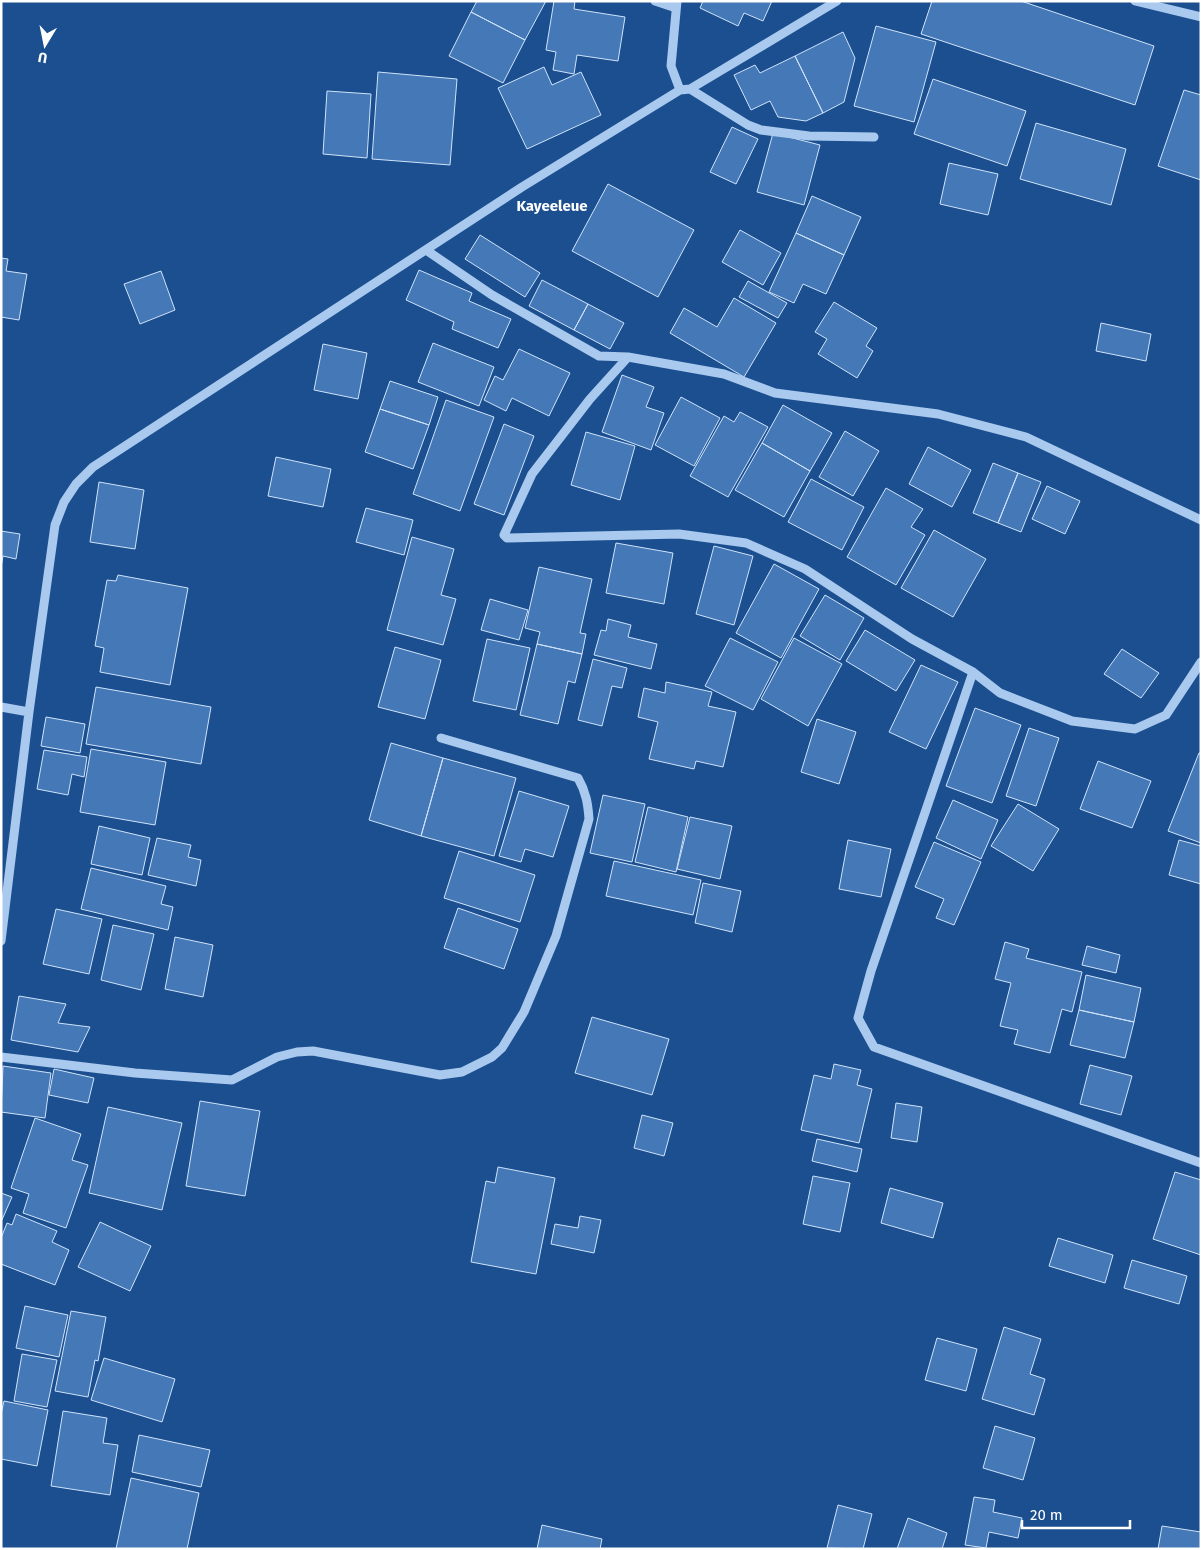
<svg xmlns="http://www.w3.org/2000/svg" width="1202" height="1550" viewBox="0 0 1202 1550" font-family="'Fira Sans',sans-serif">
<rect width="100%" height="100%" fill="#1b4f8f"/>
<path fill="#4478b7" stroke="#cfe3fa" d="M 477,1 L 546,1 L 525,40 L 471,12 Z
M 554,1 L 575,1 L 574,9 L 625,17 L 618,61 L 577,55 L 574,74 L 553,70 L 556,52 L 546,50 Z
M 703,1 L 772,1 L 763,21 L 744,13 L 738,26 L 700,8 Z
M 932,1 L 1021,1 L 1154,46 L 1135,105 L 921,34 Z
M 471,12 L 525,40 L 503,83 L 449,56 Z
M 876,26 L 936,42 L 914,122 L 854,106 Z
M 843,32 L 855,58 L 844,102 L 823,113 L 795,56 Z
M 795,56 L 823,113 L 806,121 L 778,117 L 770,101 L 751,110 L 734,75 L 755,65 L 760,73 Z
M 544,67 L 552,85 L 581,72 L 601,115 L 527,149 L 498,88 Z
M 378,72 L 457,79 L 450,165 L 372,159 Z
M 933,79 L 1026,111 L 1007,166 L 914,134 Z
M 1184,90 L 1201,95 L 1201,180 L 1158,166 Z
M 327,91 L 371,94 L 367,158 L 323,154 Z
M 1036,123 L 1126,149 L 1111,205 L 1020,179 Z
M 732,127 L 758,139 L 736,184 L 710,172 Z
M 773,133 L 820,145 L 804,205 L 757,192 Z
M 949,163 L 998,174 L 988,215 L 940,204 Z
M 608,184 L 694,230 L 658,297 L 572,251 Z
M 812,196 L 861,217 L 844,255 L 796,233 Z
M 740,230 L 781,253 L 763,285 L 722,262 Z
M 796,233 L 844,255 L 826,294 L 803,284 L 794,303 L 769,292 Z
M 480,235 L 540,273 L 525,297 L 465,259 Z
M 1,258 L 8,259 L 6,271 L 27,274 L 19,320 L 1,317 Z
M 419,270 L 472,293 L 469,301 L 511,319 L 498,348 L 452,329 L 454,322 L 406,300 Z
M 161,271 L 175,310 L 140,324 L 124,284 Z
M 542,280 L 588,304 L 574,330 L 529,306 Z
M 748,281 L 787,303 L 778,318 L 739,297 Z
M 734,298 L 776,323 L 744,377 L 670,333 L 684,308 L 717,327 Z
M 834,302 L 877,328 L 866,346 L 873,351 L 857,378 L 818,354 L 827,339 L 815,332 Z
M 588,304 L 624,323 L 610,349 L 574,330 Z
M 1101,323 L 1151,334 L 1146,361 L 1096,351 Z
M 433,343 L 494,367 L 479,406 L 418,382 Z
M 323,344 L 367,353 L 358,399 L 314,390 Z
M 519,349 L 570,373 L 549,416 L 512,398 L 506,411 L 484,400 L 495,376 L 503,380 Z
M 622,375 L 654,387 L 646,407 L 664,413 L 651,450 L 602,432 Z
M 390,381 L 438,397 L 429,425 L 380,409 Z
M 681,397 L 720,418 L 694,466 L 655,445 Z
M 446,400 L 494,417 L 460,511 L 413,494 Z
M 783,405 L 832,433 L 810,471 L 762,443 Z
M 380,409 L 429,425 L 413,469 L 365,452 Z
M 740,412 L 768,427 L 728,497 L 690,476 L 724,416 L 734,422 Z
M 504,424 L 534,436 L 504,515 L 474,504 Z
M 845,431 L 879,451 L 853,496 L 819,477 Z
M 586,432 L 635,446 L 620,500 L 571,485 Z
M 762,443 L 810,471 L 784,517 L 735,490 Z
M 928,447 L 971,470 L 952,507 L 909,484 Z
M 276,457 L 331,469 L 323,507 L 268,496 Z
M 993,463 L 1018,473 L 998,523 L 973,513 Z
M 1018,473 L 1041,482 L 1021,532 L 998,523 Z
M 811,479 L 864,507 L 842,550 L 788,522 Z
M 99,482 L 144,490 L 135,549 L 90,542 Z
M 1047,486 L 1080,501 L 1065,534 L 1032,519 Z
M 886,488 L 923,509 L 911,527 L 925,535 L 896,585 L 847,557 Z
M 366,508 L 413,520 L 404,555 L 356,542 Z
M 934,530 L 986,559 L 953,617 L 901,588 Z
M 1,531 L 20,534 L 16,559 L 3,556 L 1,567 Z
M 412,537 L 454,549 L 441,595 L 456,599 L 443,645 L 387,630 Z
M 616,543 L 673,553 L 664,604 L 606,593 Z
M 714,546 L 753,556 L 734,625 L 696,614 Z
M 774,564 L 819,589 L 781,658 L 736,633 Z
M 539,567 L 592,579 L 580,633 L 586,634 L 582,654 L 537,644 L 540,632 L 525,628 Z
M 118,575 L 188,588 L 170,685 L 100,672 L 104,648 L 95,646 L 107,580 L 116,581 Z
M 825,595 L 864,618 L 840,660 L 800,636 Z
M 490,599 L 528,610 L 519,640 L 481,630 Z
M 608,619 L 631,625 L 628,637 L 657,644 L 651,669 L 594,655 L 601,630 L 606,631 Z
M 865,630 L 915,660 L 896,691 L 846,661 Z
M 730,638 L 778,662 L 753,710 L 705,686 Z
M 794,638 L 842,664 L 808,726 L 761,699 Z
M 487,639 L 530,648 L 516,710 L 473,701 Z
M 537,644 L 582,654 L 575,683 L 568,681 L 558,724 L 520,715 Z
M 395,647 L 441,660 L 425,719 L 378,707 Z
M 1122,649 L 1159,673 L 1141,698 L 1104,674 Z
M 593,659 L 627,668 L 622,688 L 612,686 L 602,726 L 578,720 Z
M 921,665 L 958,682 L 926,749 L 889,732 Z
M 666,682 L 712,692 L 708,706 L 736,712 L 723,767 L 696,761 L 694,769 L 649,759 L 658,722 L 638,717 L 644,688 L 665,693 Z
M 96,687 L 211,707 L 201,764 L 86,744 Z
M 975,708 L 1021,725 L 992,803 L 946,786 Z
M 46,717 L 85,724 L 80,753 L 41,746 Z
M 817,719 L 856,732 L 839,784 L 801,772 Z
M 1029,728 L 1059,738 L 1036,806 L 1006,796 Z
M 391,743 L 443,758 L 421,836 L 369,820 Z
M 91,749 L 166,762 L 155,825 L 80,812 Z
M 44,750 L 87,757 L 84,777 L 72,774 L 68,795 L 37,789 Z
M 1199,753 L 1201,753 L 1201,843 L 1168,831 Z
M 443,758 L 516,778 L 494,856 L 421,836 Z
M 1098,761 L 1151,781 L 1132,828 L 1080,809 Z
M 519,791 L 569,806 L 553,857 L 525,849 L 521,862 L 499,856 Z
M 603,795 L 645,804 L 632,862 L 590,853 Z
M 953,800 L 998,820 L 981,859 L 936,838 Z
M 1018,804 L 1059,829 L 1033,871 L 991,846 Z
M 648,807 L 688,817 L 676,872 L 635,862 Z
M 690,817 L 732,826 L 720,879 L 677,869 Z
M 99,826 L 150,838 L 142,875 L 91,864 Z
M 157,838 L 191,845 L 188,857 L 201,860 L 196,886 L 148,875 Z
M 848,840 L 891,849 L 881,897 L 839,889 Z
M 1179,840 L 1201,846 L 1201,884 L 1169,875 Z
M 934,842 L 981,862 L 954,925 L 936,918 L 944,899 L 915,887 Z
M 459,851 L 535,875 L 520,922 L 444,898 Z
M 614,861 L 701,880 L 693,915 L 606,896 Z
M 91,868 L 166,886 L 161,904 L 173,907 L 168,930 L 81,909 Z
M 703,883 L 741,891 L 732,932 L 695,923 Z
M 458,908 L 518,929 L 504,969 L 444,948 Z
M 56,909 L 102,919 L 89,974 L 43,964 Z
M 113,925 L 154,934 L 141,990 L 101,980 Z
M 175,937 L 213,945 L 203,997 L 165,989 Z
M 1005,942 L 1029,949 L 1026,958 L 1082,972 L 1072,1012 L 1062,1009 L 1050,1053 L 1014,1044 L 1018,1030 L 1000,1026 L 1011,983 L 995,979 Z
M 1087,946 L 1120,955 L 1116,973 L 1082,965 Z
M 1086,975 L 1141,988 L 1134,1022 L 1079,1010 Z
M 19,996 L 66,1004 L 58,1023 L 90,1027 L 78,1052 L 11,1040 Z
M 1079,1010 L 1134,1022 L 1125,1058 L 1070,1045 Z
M 592,1017 L 669,1039 L 652,1095 L 575,1073 Z
M 834,1064 L 861,1070 L 857,1085 L 872,1089 L 859,1143 L 801,1130 L 814,1075 L 831,1079 Z
M 1090,1065 L 1132,1076 L 1121,1115 L 1080,1104 Z
M 3,1066 L 51,1073 L 45,1118 L 1,1112 Z
M 54,1069 L 94,1078 L 88,1103 L 49,1095 Z
M 200,1101 L 260,1111 L 245,1196 L 186,1186 Z
M 896,1103 L 922,1107 L 917,1142 L 891,1138 Z
M 108,1107 L 182,1123 L 162,1210 L 89,1193 Z
M 642,1115 L 673,1123 L 664,1156 L 634,1148 Z
M 35,1118 L 81,1134 L 72,1160 L 88,1165 L 66,1228 L 23,1213 L 29,1194 L 11,1188 Z
M 817,1139 L 862,1149 L 857,1172 L 812,1161 Z
M 498,1167 L 555,1178 L 536,1274 L 471,1262 L 486,1181 L 495,1183 Z
M 1175,1172 L 1201,1180 L 1201,1255 L 1153,1239 Z
M 813,1176 L 850,1183 L 840,1232 L 803,1224 Z
M 890,1188 L 943,1203 L 933,1238 L 881,1223 Z
M 1,1193 L 12,1197 L 1,1222 Z
M 16,1214 L 57,1231 L 52,1242 L 69,1250 L 55,1285 L 1,1264 L 1,1238 L 7,1223 L 12,1225 Z
M 580,1216 L 601,1220 L 594,1253 L 551,1244 L 555,1224 L 578,1228 Z
M 100,1222 L 151,1246 L 130,1291 L 78,1267 Z
M 1058,1238 L 1113,1255 L 1105,1283 L 1049,1266 Z
M 1132,1260 L 1187,1276 L 1179,1304 L 1124,1288 Z
M 25,1306 L 68,1315 L 59,1357 L 16,1348 Z
M 71,1311 L 106,1317 L 98,1361 L 95,1360 L 88,1397 L 55,1391 Z
M 1004,1327 L 1041,1339 L 1030,1374 L 1045,1379 L 1034,1415 L 982,1399 Z
M 937,1338 L 977,1349 L 966,1391 L 925,1380 Z
M 22,1354 L 57,1360 L 47,1407 L 14,1401 Z
M 104,1358 L 175,1379 L 162,1422 L 91,1400 Z
M 4,1401 L 48,1410 L 37,1466 L 1,1459 L 1,1414 Z
M 63,1411 L 107,1418 L 103,1443 L 118,1445 L 110,1495 L 51,1486 Z
M 995,1426 L 1035,1438 L 1023,1480 L 983,1468 Z
M 139,1435 L 210,1450 L 201,1487 L 132,1472 Z
M 131,1478 L 199,1493 L 187,1549 L 116,1549 Z
M 974,1497 L 995,1500 L 993,1512 L 1022,1518 L 1018,1538 L 989,1532 L 986,1548 L 965,1545 Z
M 838,1505 L 872,1514 L 863,1549 L 827,1548 Z
M 908,1518 L 947,1533 L 942,1549 L 897,1549 Z
M 542,1525 L 602,1539 L 600,1549 L 537,1549 Z
M 1162,1526 L 1201,1532 L 1201,1549 L 1158,1549 Z"/>
<g fill="none" stroke-linecap="round" stroke-linejoin="round">
<path stroke="#a9c9ee" stroke-width="9" d="M 655,1 L 676,8
M 677,1 L 671,66 L 680,90
M 1135,1 L 1201,17
M 690,89 L 748,125 L 761,130 L 809,136 L 874,137
M 426,250 L 492,295 L 599,356 L 628,357 L 724,374 L 775,393 L 938,414 L 1026,437 L 1201,520
M 628,357 L 590,399 L 532,474 L 504,535 L 507,538 L 679,534 L 746,543 L 805,569 L 912,639 L 973,672 L 1000,693 L 1072,721 L 1135,729 L 1166,715 L 1201,662
M 973,672 L 871,971 L 858,1018 L 874,1047 L 1201,1163
M 1,707 L 29,712
M 1,941 L 29,712 L 55,525 L 64,502 L 76,484 L 93,467 L 522,187 L 680,90 L 690,89 L 837,1
M 1,1057 L 135,1073 L 232,1080 L 277,1057 L 297,1052 L 313,1051 L 440,1075 L 462,1072 L 492,1057 L 502,1048 L 524,1012 L 556,936 L 589,819 C 588,804 586,792 578,778 L 441,738"/>
</g>
<g text-anchor="middle" stroke-width="4" stroke-linejoin="round" paint-order="stroke">
<g font-size="15" font-weight="bold" fill="#fff" stroke="#1b4f8f">
<text x="552" y="211">Kayeeleue</text>
</g>
</g>
<rect width="1202" height="1550" fill="none" stroke="#ffffff" stroke-width="5"/>
<g transform="translate(45 45) rotate(190)" stroke="#1b4f8f" stroke-width="4" paint-order="stroke">
<path d="M0-4L9 19L0 12L-9 19Z" fill="#ffffff"/>
<text y="-8" font-size="14" font-weight="bold" text-anchor="middle" fill="#ffffff">U</text>
</g>
<path d="M1022 1520v8h108v-8" fill="none" stroke="#ffffff" stroke-width="2.5"/>
<text x="1030" y="1520" font-size="15" fill="#ffffff" stroke="#1b4f8f" stroke-width="4" paint-order="stroke">20 m</text>
</svg>
